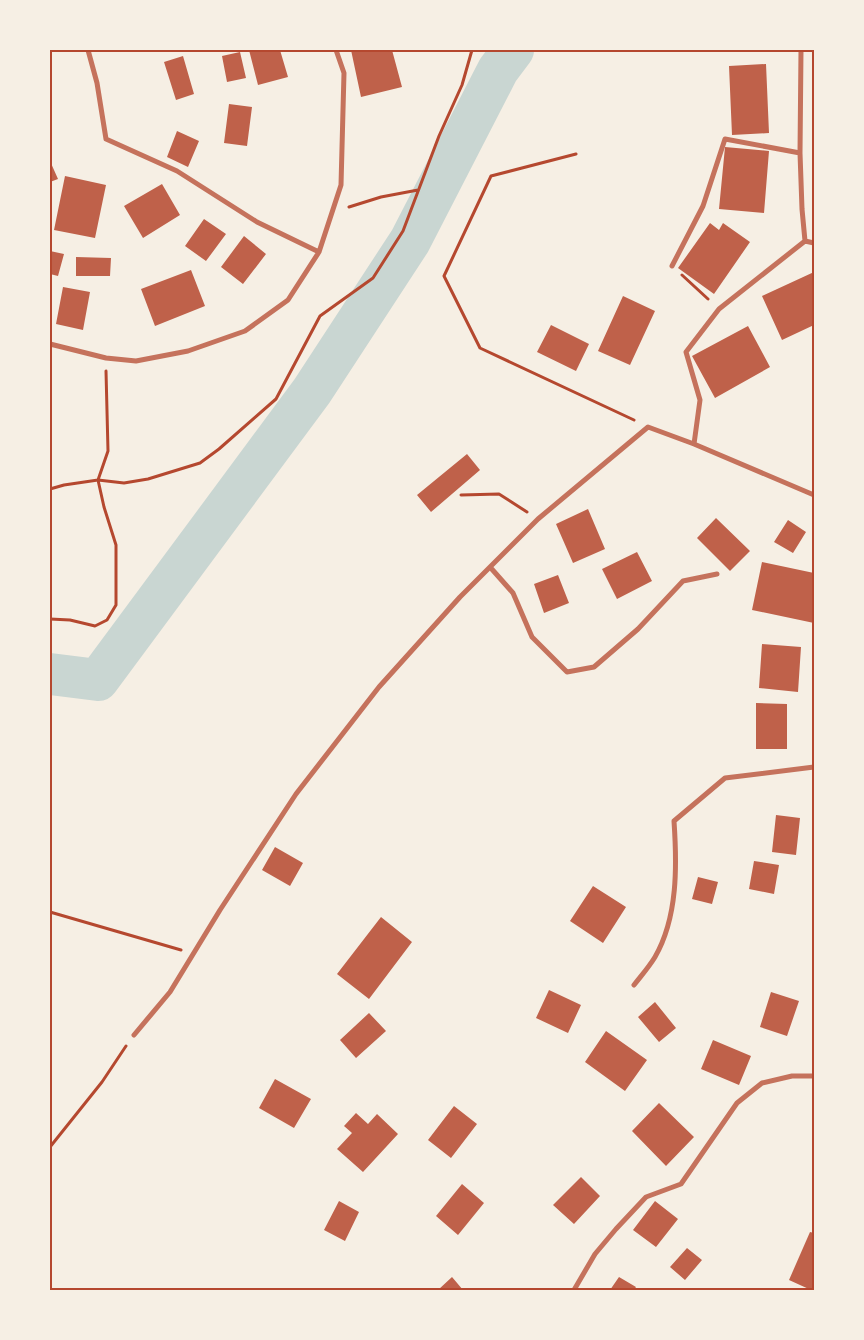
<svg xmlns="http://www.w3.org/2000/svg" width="864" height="1340" viewBox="0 0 864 1340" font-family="Quicksand,sans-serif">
<rect width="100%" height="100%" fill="#f6efe4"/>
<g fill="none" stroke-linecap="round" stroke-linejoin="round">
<path stroke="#c9d6d2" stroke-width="42" d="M 50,674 L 98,680 L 312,391 L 410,241 L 498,70 L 513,50"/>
</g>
<path fill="#bf614a" d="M 249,50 L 280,50 L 288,77 L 258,85 Z
M 351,50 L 392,50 L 402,87 L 361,97 Z
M 240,52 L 246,78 L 227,82 L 222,56 Z
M 183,56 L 194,94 L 176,100 L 164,62 Z
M 766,64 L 769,133 L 732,135 L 729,66 Z
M 229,104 L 252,107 L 247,146 L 224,143 Z
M 177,131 L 199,141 L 188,167 L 167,157 Z
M 725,147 L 769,151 L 764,213 L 719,209 Z
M 50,161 L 58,179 L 50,182 Z
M 65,176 L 106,185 L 95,238 L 54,230 Z
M 162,184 L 180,215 L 143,238 L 124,206 Z
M 204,219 L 226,234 L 206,261 L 185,246 Z
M 710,223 L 719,230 L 723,223 L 750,242 L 714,294 L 678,268 Z
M 244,236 L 266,254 L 243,284 L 221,267 Z
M 50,251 L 64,254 L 58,276 L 50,274 Z
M 76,257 L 111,258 L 110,276 L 76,276 Z
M 191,270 L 205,306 L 155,326 L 141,289 Z
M 814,272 L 814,325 L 782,340 L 762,296 Z
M 63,287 L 90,292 L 83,330 L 56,324 Z
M 623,296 L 655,311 L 630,365 L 598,351 Z
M 551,325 L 589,344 L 576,371 L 537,352 Z
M 748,326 L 770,367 L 715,398 L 692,356 Z
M 467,454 L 480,470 L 431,512 L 417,495 Z
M 588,509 L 605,549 L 573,563 L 556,524 Z
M 716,518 L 750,551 L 730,571 L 697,538 Z
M 788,520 L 806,532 L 793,553 L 774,542 Z
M 637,552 L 652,581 L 617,599 L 602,569 Z
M 762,562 L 814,573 L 814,623 L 752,610 Z
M 558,575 L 569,603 L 544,613 L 534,584 Z
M 762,644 L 801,647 L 798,692 L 759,688 Z
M 756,703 L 787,704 L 787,749 L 756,749 Z
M 776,815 L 800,818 L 796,855 L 772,852 Z
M 275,847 L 303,863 L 290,886 L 262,870 Z
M 754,861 L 779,865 L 774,894 L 749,889 Z
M 698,877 L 718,882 L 712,904 L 692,899 Z
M 593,886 L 626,907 L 603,943 L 570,921 Z
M 381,917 L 412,942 L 369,999 L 337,974 Z
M 549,990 L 581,1005 L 568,1033 L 536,1018 Z
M 771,992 L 799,1001 L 787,1036 L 760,1027 Z
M 655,1002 L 676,1028 L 659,1042 L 638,1017 Z
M 369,1013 L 386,1031 L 356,1058 L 340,1040 Z
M 606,1031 L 647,1060 L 625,1091 L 585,1062 Z
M 713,1040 L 751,1056 L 739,1085 L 701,1069 Z
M 275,1079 L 311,1099 L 294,1128 L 259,1108 Z
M 659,1103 L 694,1137 L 666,1166 L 632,1131 Z
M 454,1106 L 477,1124 L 451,1158 L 428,1140 Z
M 356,1113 L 368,1124 L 377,1114 L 398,1134 L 363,1172 L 337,1149 L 352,1133 L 344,1126 Z
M 581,1177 L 600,1196 L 574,1224 L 553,1205 Z
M 462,1184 L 484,1203 L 458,1235 L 436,1216 Z
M 339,1201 L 359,1212 L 345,1241 L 324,1230 Z
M 655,1201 L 678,1219 L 656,1247 L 633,1230 Z
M 810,1232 L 814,1233 L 814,1290 L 811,1290 L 789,1280 Z
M 687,1248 L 702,1260 L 685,1280 L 670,1267 Z
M 452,1277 L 463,1290 L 438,1290 Z
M 619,1277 L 636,1287 L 634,1290 L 610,1290 Z"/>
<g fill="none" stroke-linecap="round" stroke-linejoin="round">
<path stroke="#b5482f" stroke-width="3" d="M 576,154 L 491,176 L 444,276 L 480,348 L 634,420
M 349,207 L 381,197 L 418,190
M 682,275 L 708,299
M 50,489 L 64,485 L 98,480 L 124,483 L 148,479 L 200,463 L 219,449 L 276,399 L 320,316 L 373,278 L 403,231 L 439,136 L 462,85 L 472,50
M 461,495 L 499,494 L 527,512
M 50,619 L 70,620 L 95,626 L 107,620 L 116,605 L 116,545 L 104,507 L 98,480 L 108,451 L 106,371
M 50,912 L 181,950
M 50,1147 L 102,1082 L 126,1046"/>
<path stroke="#c5725c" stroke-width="5" d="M 88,50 L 97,83 L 106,139 L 177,171 L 257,222 L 319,252
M 801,50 L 800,153 L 802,209 L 805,241
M 672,266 L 703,206 L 725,139 L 800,153
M 50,344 L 106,358 L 136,361 L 188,351 L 245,331 L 288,300 L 319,252 L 341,185 L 344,73 L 336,50
M 694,444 L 700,400 L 686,352 L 719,309 L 805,241 L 814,243
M 490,567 L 513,593 L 532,637 L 567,672 L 594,667 L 638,629 L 683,581 L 717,574
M 634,985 C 641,976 649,967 655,957 C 678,917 677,865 674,821 L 725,778 L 814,767
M 134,1035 L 170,992 L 220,910 L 296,794 L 379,687 L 460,597 L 538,519 L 648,427 L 694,444 L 814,495
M 574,1290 L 595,1254 L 616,1229 L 646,1197 L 681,1184 L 737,1103 L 762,1083 L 792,1076 L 814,1076"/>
</g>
<rect width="864" height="1340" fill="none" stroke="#f6efe4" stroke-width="102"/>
<rect x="51" y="51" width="762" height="1238" fill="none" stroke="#b5482f" stroke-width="2"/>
</svg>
